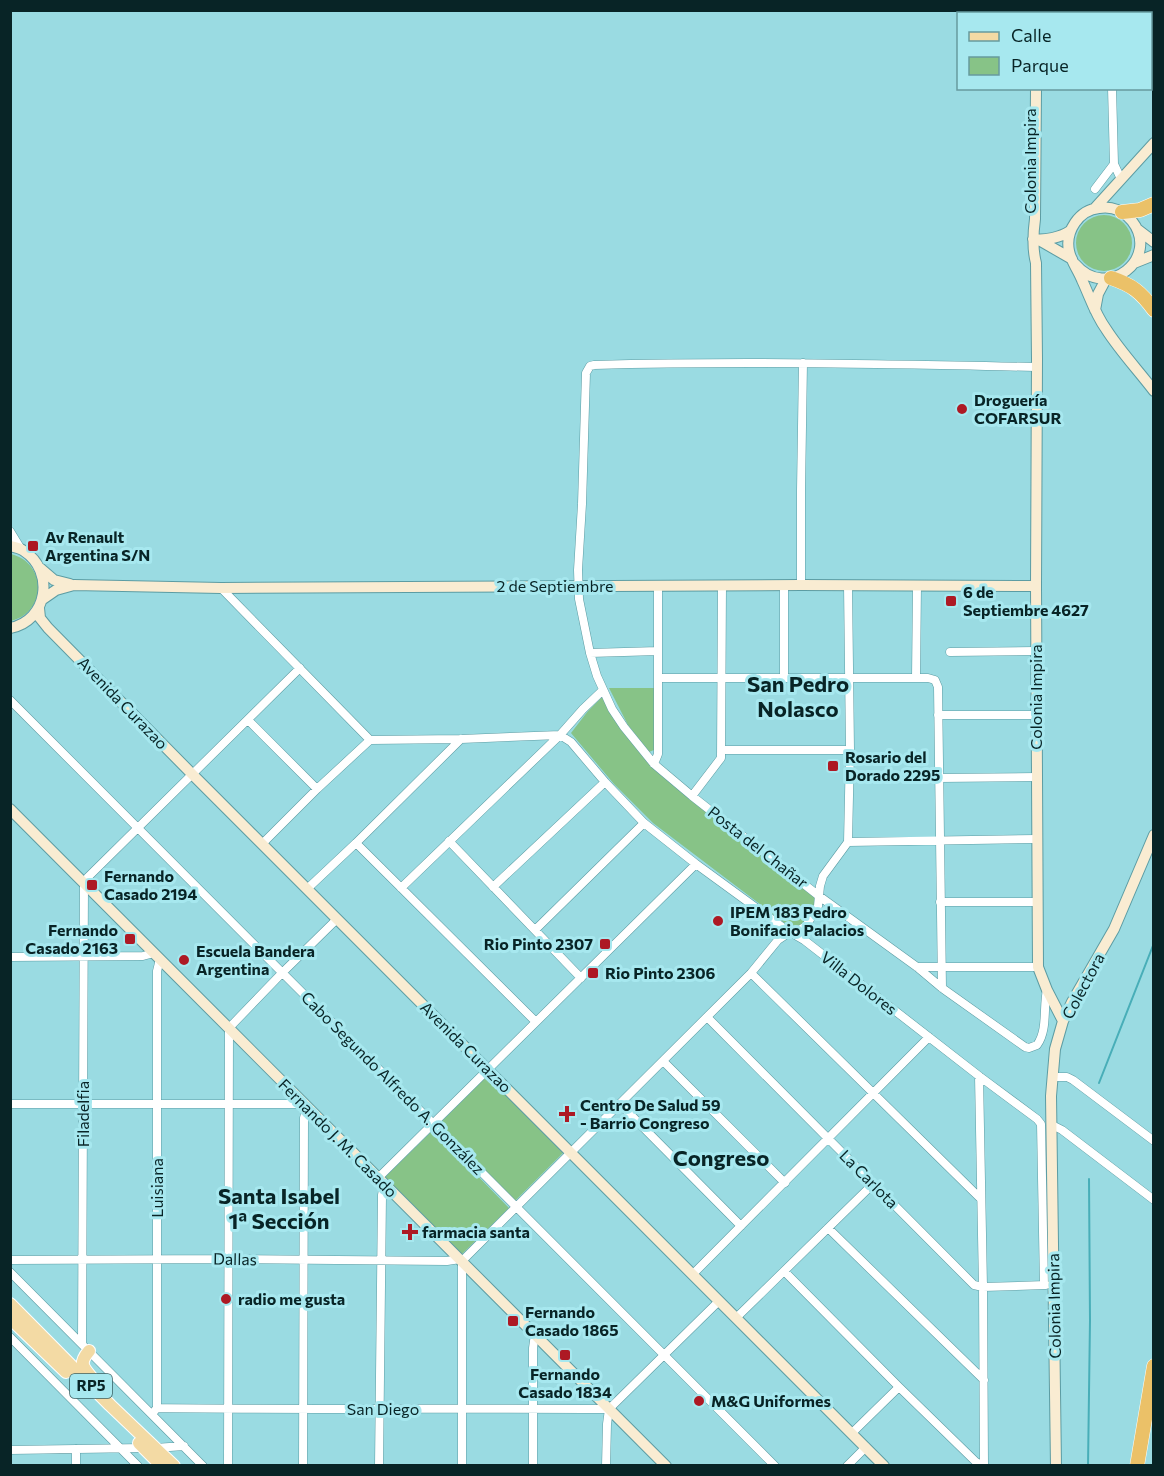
<svg xmlns="http://www.w3.org/2000/svg" width="1164" height="1476" viewBox="0 0 1164 1476" font-family="Commissioner,sans-serif">
<rect width="100%" height="100%" fill="#9adbe2"/>
<path fill="#87c387" d="M1076 243a28 28 0 1 1 56 0a28 28 0 1 1-56 0Z
M 11,554 C 47,563 47,612 11,621 Z
M 609,688 L 656,688 L 654,750 L 649,752 L 628,725 Z
M 602,697 L 622,730 L 725,826 L 755,851 L 818,897 L 811,913 L 801,925 L 790,927 L 653,823 L 614,784 L 571,733 L 588,711 Z
M 489,1074 L 565,1151 L 515,1201 L 439,1124 Z
M 433,1130 L 509,1208 L 460,1256 L 384,1178 Z"/>
<g fill="none" stroke-linecap="round" stroke-linejoin="round">
<path stroke="#48aeb8" stroke-width="2" d="M 1099,1083 L 1154,943
M 1088,1466 L 1090,1320 L 1089,1179"/>
<defs>
<path id="street" d="M 1110,10 L 1110,14
M 1112,88 L 1114,164 L 1121,179
M 1095,189 L 1114,164
M 1036,367 C 889,364 742,361 594,365 L 590,366 L 586,373 L 582,504 L 578,570 L 579,599 L 590,653 L 597,676 L 612,709 L 624,727 L 654,764 L 692,796 L 819,896 L 917,967 L 942,988 L 1025,1047 L 1029,1048 L 1037,1045 C 1048,1030 1043,1007 1047,990
M 10,531 L 21,549
M 801,585 L 801,490 L 803,363
M 221,588 L 370,740
M 950,652 L 1036,651
M 590,653 L 658,651
M 658,678 L 928,678 L 935,680 L 938,687 L 942,988
M 784,678 L 784,585
M 916,678 L 917,585
M 10,700 L 775,1466
M 938,715 L 1037,715
M 248,720 L 317,789
M 560,735 L 571,742 L 605,782 L 644,823 L 696,864 L 785,929 L 804,940 L 979,1076 L 1037,1119 L 1041,1124 L 1044,1285
M 370,740 L 461,739 L 560,735
M 722,750 L 850,750
M 654,764 L 658,754 L 658,585
M 939,778 L 1037,777
M 692,796 L 721,758 L 722,585
M 449,841 L 581,978
M 848,842 L 1037,839
M 356,843 L 536,1022
M 262,844 L 317,789 L 370,740
M 493,887 L 605,782
M 401,888 L 560,735 L 583,709 L 603,690
M 307,889 L 356,843 L 461,739
M 940,902 L 1038,902
M 535,930 L 644,823
M 10,957 L 143,956 L 154,953
M 917,967 L 1038,967
M 751,973 L 981,1199
M 707,1017 L 974,1285 L 983,1287 L 1046,1285
M 663,1061 L 785,1183
M 979,1076 L 983,1287 L 984,1466
M 1052,1077 L 1067,1077 L 1073,1080 L 1154,1141
M 10,1104 L 295,1104 L 300,1103 L 302,1101
M 620,1104 L 741,1226
M 1052,1125 L 1062,1130 L 1154,1200
M 378,1178 L 696,864
M 828,1228 L 984,1380
M 10,1260 L 228,1259 L 447,1261 L 460,1259
M 784,1271 L 899,1387 L 976,1462 L 983,1466
M 10,1272 L 203,1466
M 693,1274 L 929,1037
M 736,1318 L 873,1184
M 10,1337 L 138,1466
M 82,1344 L 84,883 L 88,877 L 300,668
M 157,1408 C 308,1410 458,1408 609,1409
M 609,1409 L 719,1301
M 152,1414 L 157,1408 L 157,971 L 160,959
M 852,1433 L 899,1387
M 155,1448 L 184,1446
M 76,1449 L 76,1466
M 10,1450 L 143,1448
M 228,1466 L 229,1028 L 283,972 L 337,919
M 303,1466 L 304,1118 L 305,1114 L 308,1108
M 379,1466 L 382,1195 L 384,1184
M 462,1466 L 462,1261 L 751,973 L 778,940 L 787,934 L 798,931 L 806,926 L 818,906 L 820,886 L 823,876 L 848,842 L 850,750 L 848,585
M 533,1466 L 533,1348 L 535,1334
M 606,1466 L 607,1424 L 609,1409
M 847,1466 L 866,1447"/>
<path id="secondary" d="M 1027,10 L 1027,14
M 1036,88 L 1035,219 C 1033,234 1032,248 1036,263 L 1037,359 L 1036,586 L 1038,967 L 1047,990 L 1063,1021
M 1094,209 L 1154,143
M 1137,229 L 1154,242
M 1033,239 C 1045,241 1061,237 1070,231
M 1039,240 L 1072,259
M 1134,263 L 1154,255
M 1075,264 C 1107,302 1161,258 1132,221 C 1124,211 1112,206 1099,208 C 1079,210 1065,231 1069,251 C 1071,261 1078,270 1082,280 C 1090,297 1095,314 1106,329 C 1120,351 1138,370 1154,391
M 1095,310 L 1098,294 L 1106,279
M 10,546 C 15,547 20,548 24,551 C 55,571 48,621 10,628
M 40,568 L 54,580 L 70,584
M 43,599 L 56,590 L 74,585 L 221,588 L 801,585 L 1036,586
M 39,608 L 40,618 L 48,628 L 193,775 L 884,1466
M 10,809 L 666,1466
M 1056,1466 L 1051,1096 L 1055,1049 L 1063,1021 L 1072,1002 L 1114,929 L 1154,835"/>
<path id="primary" d="M 10,1304 L 110,1405 L 174,1466
M 10,1318 L 66,1372
M 89,1351 C 79,1363 82,1366 91,1377
M 139,1443 L 162,1466"/>
<path id="highway" d="M 1122,212 L 1140,210 L 1154,204
M 1111,278 C 1132,285 1141,292 1154,310
M 1137,1466 L 1154,1366"/>
</defs>
<use href="#street" stroke="#5c9ca3" stroke-width="9"/>
<use href="#secondary" stroke="#5c9ca3" stroke-width="12"/>
<use href="#primary" stroke="#fff" stroke-width="14"/>
<use href="#highway" stroke="#fff" stroke-width="15"/>
<use href="#street" stroke="#fff" stroke-width="8"/>
<use href="#secondary" stroke="#f9ecd2" stroke-width="10"/>
<use href="#primary" stroke="#f3daa4" stroke-width="12"/>
<use href="#highway" stroke="#ebc168" stroke-width="14"/>
</g>
<g fill="#ad1924" stroke="#a7e8ef" stroke-width="2">
<circle cx="962" cy="409" r="6"/>
<rect x="27" y="540" width="12" height="12" rx="3"/>
<rect x="945" y="595" width="12" height="12" rx="3"/>
<rect x="827" y="760" width="12" height="12" rx="3"/>
<rect x="86" y="879" width="12" height="12" rx="3"/>
<circle cx="718" cy="921" r="6"/>
<rect x="124" y="933" width="12" height="12" rx="3"/>
<rect x="599" y="938" width="12" height="12" rx="3"/>
<circle cx="184" cy="960" r="6"/>
<rect x="587" y="967" width="12" height="12" rx="3"/>
<path d="M564 1105h6v6h6v6h-6v6h-6v-6h-6v-6h6z"/>
<path d="M407 1223h6v6h6v6h-6v6h-6v-6h-6v-6h6z"/>
<circle cx="226" cy="1299" r="6"/>
<rect x="507" y="1315" width="12" height="12" rx="3"/>
<rect x="559" y="1349" width="12" height="12" rx="3"/>
<circle cx="699" cy="1401" r="6"/>
</g>
<g text-anchor="middle" stroke-width="6" stroke-linejoin="round" paint-order="stroke">
<rect fill="#a7e8ef" stroke="#385f62" stroke-width="1.5" x="70" y="1374" width="42" height="24" rx="4.5"/>
<g font-size="15" font-weight="bold" fill="#082426">
<text x="91" y="1391">RP5</text>
</g>
<g font-size="16" fill="#082426" stroke="#a7e8ef">
<text transform="translate(1030 161) rotate(-90)" y="6">Colonia Impira</text>
<text x="555" y="592">2 de Septiembre</text>
<text transform="translate(1036 697) rotate(-90)" y="6">Colonia Impira</text>
<text transform="translate(123 703) rotate(46)" y="6">Avenida Curazao</text>
<text transform="translate(758 847) rotate(38)" y="6">Posta del Chañar</text>
<text transform="translate(859 983) rotate(38)" y="6">Villa Dolores</text>
<text transform="translate(1083 986) rotate(-62)" y="6">Colectora</text>
<text transform="translate(466 1047) rotate(45)" y="6">Avenida Curazao</text>
<text transform="translate(393 1083) rotate(45)" y="6">Cabo Segundo Alfredo A. González</text>
<text transform="translate(83 1114) rotate(-90)" y="6">Filadelfia</text>
<text transform="translate(338 1138) rotate(45)" y="6">Fernando J. M. Casado</text>
<text transform="translate(869 1179) rotate(45)" y="6">La Carlota</text>
<text transform="translate(157 1188) rotate(-90)" y="6">Luisiana</text>
<text transform="translate(235 1259) rotate(1)" y="6">Dallas</text>
<text transform="translate(1054 1306) rotate(-91)" y="6">Colonia Impira</text>
<text x="383" y="1415">San Diego</text>
</g>
<g font-size="16" font-weight="bold" fill="#082426" stroke="#a7e8ef" text-anchor="start">
<text x="974" y="406">Droguería<tspan x="974" dy="18">COFARSUR</tspan></text>
<text x="45" y="543">Av Renault<tspan x="45" dy="18">Argentina S/N</tspan></text>
<text x="963" y="598">6 de<tspan x="963" dy="18">Septiembre 4627</tspan></text>
<text x="845" y="763">Rosario del<tspan x="845" dy="18">Dorado 2295</tspan></text>
<text x="104" y="882">Fernando<tspan x="104" dy="18">Casado 2194</tspan></text>
<text x="730" y="918">IPEM 183 Pedro<tspan x="730" dy="18">Bonifacio Palacios</tspan></text>
<text x="118" y="936" text-anchor="end">Fernando<tspan x="118" dy="18">Casado 2163</tspan></text>
<text x="593" y="950" text-anchor="end">Rio Pinto 2307</text>
<text x="196" y="957">Escuela Bandera<tspan x="196" dy="18">Argentina</tspan></text>
<text x="605" y="979">Rio Pinto 2306</text>
<text x="580" y="1111">Centro De Salud 59<tspan x="580" dy="18">- Barrio Congreso</tspan></text>
<text x="422" y="1238">farmacia santa</text>
<text x="238" y="1305">radio me gusta</text>
<text x="525" y="1318">Fernando<tspan x="525" dy="18">Casado 1865</tspan></text>
<text x="565" y="1380" text-anchor="middle">Fernando<tspan x="565" dy="18">Casado 1834</tspan></text>
<text x="711" y="1407">M&amp;G Uniformes</text>
</g>
<g font-size="22" font-weight="bold" fill="#082426" stroke="#a7e8ef">
<text x="798" y="692">San Pedro<tspan x="798" dy="25">Nolasco</tspan></text>
<text x="721" y="1166">Congreso</text>
<text x="279" y="1204">Santa Isabel<tspan x="279" dy="25">1ª Sección</tspan></text>
</g>
</g>
<rect width="1164" height="1476" fill="none" stroke="#082426" stroke-width="24"/>
<rect x="957" y="12" width="195" height="78" fill="#a7e8ef" stroke="#679a9f" stroke-width="1.5"/>
<rect x="969" y="32" width="30" height="9" fill="#f3daa4" stroke="#679a9f" stroke-width="1.5"/>
<text x="1011" y="42" font-size="18" fill="#082426">Calle</text>
<rect x="969" y="57" width="30" height="18" fill="#87c387" stroke="#679a9f" stroke-width="1.5"/>
<text x="1011" y="72" font-size="18" fill="#082426">Parque</text>
</svg>
